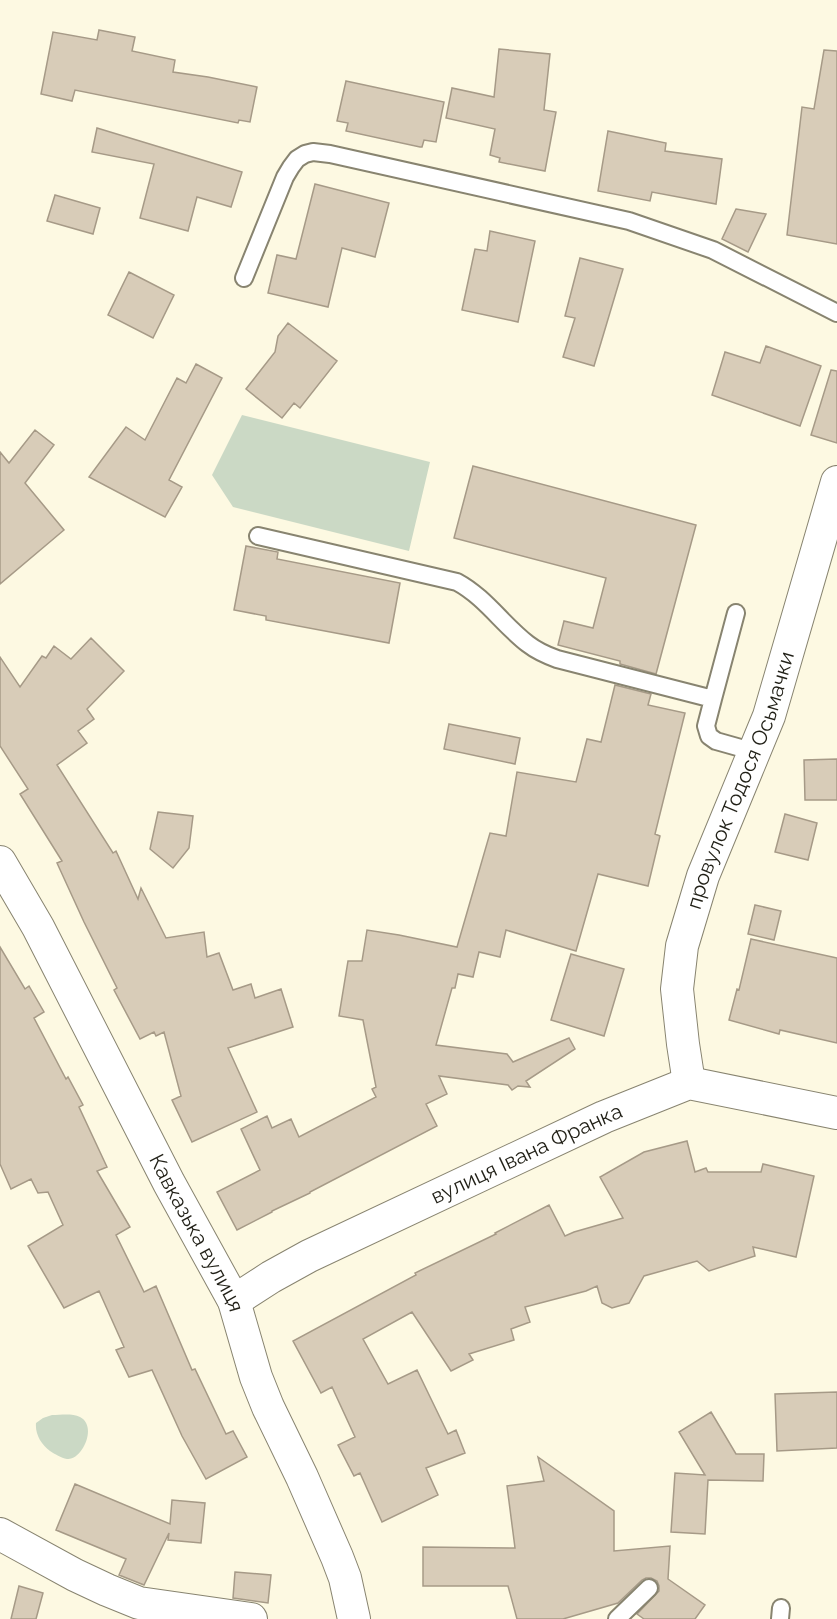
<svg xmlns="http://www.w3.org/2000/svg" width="837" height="1619" viewBox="0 0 837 1619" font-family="Raleway,sans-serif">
<rect width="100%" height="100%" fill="#fdf9e2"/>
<path fill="#cbd9c5" d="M 242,415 L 430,462 L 409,551 L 233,507 L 212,475 Z
M 52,1415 C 61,1415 72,1413 80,1417 C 98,1426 82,1461 67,1459 C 61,1458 55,1454 50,1451 C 41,1444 35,1434 36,1423 L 43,1418 Z"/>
<path fill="#d8ccb8" stroke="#a69a87" stroke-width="1.5" d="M 99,30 L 135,37 L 132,51 L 175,60 L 173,72 L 208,77 L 257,87 L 250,122 L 239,120 L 238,123 L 75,90 L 72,101 L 41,94 L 53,32 L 97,40 Z
M 499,49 L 550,54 L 544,110 L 556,112 L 545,171 L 499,162 L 500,158 L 490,155 L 495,129 L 446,118 L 452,88 L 494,97 Z
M 824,50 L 837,51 L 837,244 L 787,235 L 802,107 L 814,109 Z
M 346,81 L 444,102 L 436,142 L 424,140 L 422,147 L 420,147 L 346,131 L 348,123 L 337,121 Z
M 97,128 L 242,172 L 231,207 L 197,197 L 188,231 L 140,218 L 154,164 L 92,152 Z
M 608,131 L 666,143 L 665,151 L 722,159 L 716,204 L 652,192 L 650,201 L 598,191 Z
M 315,184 L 389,203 L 375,257 L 342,248 L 328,307 L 268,293 L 277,255 L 296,259 Z
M 55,195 L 100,208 L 93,234 L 47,221 Z
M 736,209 L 766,214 L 748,252 L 722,239 Z
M 490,231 L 535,241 L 518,322 L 462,310 L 475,249 L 487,251 Z
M 580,258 L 623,269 L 594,366 L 563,357 L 575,318 L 565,316 Z
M 129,272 L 174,295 L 153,338 L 108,315 Z
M 288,323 L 337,361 L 300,408 L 294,403 L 282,418 L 246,389 L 275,352 L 278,336 Z
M 766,346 L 821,366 L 800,426 L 712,395 L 725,352 L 760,363 Z
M 196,364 L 222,378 L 169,480 L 182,487 L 165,517 L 89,477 L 126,427 L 145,440 L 177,378 L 186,383 Z
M 831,370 L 837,371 L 837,443 L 811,435 Z
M 35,430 L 54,445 L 25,483 L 64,530 L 0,584 L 0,452 L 9,463 Z
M 473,466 L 696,525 L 656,674 L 620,664 L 620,661 L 558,645 L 564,621 L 593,628 L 606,578 L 454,538 Z
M 246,546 L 278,552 L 277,559 L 400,583 L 389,643 L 266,620 L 266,616 L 234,610 Z
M 91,638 L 124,671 L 87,709 L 94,719 L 78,731 L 87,743 L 57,765 L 113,853 L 116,851 L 138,899 L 141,888 L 166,938 L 204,932 L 207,957 L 219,953 L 233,990 L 251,984 L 255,998 L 281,989 L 293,1027 L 228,1048 L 257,1112 L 192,1142 L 172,1100 L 181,1096 L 164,1032 L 156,1036 L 154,1032 L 140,1039 L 114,990 L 117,988 L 84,922 L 57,863 L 62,861 L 20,794 L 28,789 L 0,746 L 0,657 L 20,687 L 42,656 L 46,658 L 54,646 L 71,659 Z
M 615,685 L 651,694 L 648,705 L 685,713 L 655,834 L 660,836 L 648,886 L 598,874 L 576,951 L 506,930 L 500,957 L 479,952 L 473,977 L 458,974 L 455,988 L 452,988 L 436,1045 L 507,1054 L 513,1062 L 569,1038 L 575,1049 L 526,1081 L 530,1087 L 518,1086 L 512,1090 L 508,1085 L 439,1076 L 447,1094 L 426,1104 L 437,1126 L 310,1192 L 310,1193 L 272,1211 L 272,1212 L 237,1230 L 217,1192 L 260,1170 L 241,1129 L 267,1116 L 272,1128 L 291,1119 L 299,1137 L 376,1097 L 372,1089 L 376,1087 L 363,1020 L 339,1016 L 348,961 L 362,961 L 367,930 L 399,935 L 457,947 L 490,833 L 506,836 L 517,772 L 576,782 L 587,739 L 601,742 Z
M 449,724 L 520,738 L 515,764 L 444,749 Z
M 837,759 L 837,800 L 805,800 L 804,760 Z
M 158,812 L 193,816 L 189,848 L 173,868 L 150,849 Z
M 785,814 L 817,823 L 808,860 L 775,852 Z
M 755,905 L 781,911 L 774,940 L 748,934 Z
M 751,939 L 837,958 L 837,1043 L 780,1030 L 779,1034 L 729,1020 L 737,989 L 739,990 Z
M 0,947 L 25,989 L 29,986 L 44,1012 L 34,1018 L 66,1079 L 68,1077 L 83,1105 L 79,1107 L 107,1167 L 97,1171 L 130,1227 L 116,1235 L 144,1292 L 156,1286 L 192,1370 L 195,1369 L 226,1434 L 233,1431 L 247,1457 L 206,1479 L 182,1436 L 152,1370 L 129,1377 L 116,1350 L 124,1347 L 99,1291 L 64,1308 L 28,1246 L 63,1225 L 48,1192 L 38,1193 L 31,1179 L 11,1189 L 0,1164 Z
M 571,954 L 624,969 L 604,1036 L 551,1020 Z
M 687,1141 L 695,1172 L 706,1168 L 708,1172 L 761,1172 L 763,1164 L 814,1176 L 796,1257 L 753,1247 L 755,1256 L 709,1271 L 697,1261 L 644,1276 L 629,1303 L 612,1308 L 602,1303 L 597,1286 L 586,1291 L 525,1307 L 530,1322 L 511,1329 L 514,1340 L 469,1354 L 473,1360 L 451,1371 L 412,1312 L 363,1339 L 388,1384 L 417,1370 L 448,1434 L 456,1430 L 465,1453 L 426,1468 L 438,1495 L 382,1522 L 360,1473 L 354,1476 L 338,1445 L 355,1437 L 332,1387 L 321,1393 L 293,1341 L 416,1275 L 415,1273 L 496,1234 L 495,1233 L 549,1205 L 565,1236 L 574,1232 L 623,1218 L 600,1177 L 644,1152 Z
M 837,1392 L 837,1448 L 777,1451 L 775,1394 Z
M 711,1412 L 736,1454 L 764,1454 L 763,1481 L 708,1480 L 705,1534 L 671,1532 L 675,1473 L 705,1475 L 679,1432 Z
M 538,1457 L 614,1511 L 614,1551 L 670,1546 L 668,1579 L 705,1605 L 695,1619 L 644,1619 L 637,1614 L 659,1591 L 659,1586 L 657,1581 L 651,1578 L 646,1578 L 642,1580 L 618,1603 L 563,1619 L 517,1619 L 508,1586 L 423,1586 L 423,1547 L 515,1548 L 507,1486 L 544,1481 Z
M 75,1484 L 170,1524 L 172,1500 L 205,1503 L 201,1543 L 168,1540 L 169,1533 L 144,1585 L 119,1575 L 126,1559 L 56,1530 Z
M 235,1572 L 271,1575 L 268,1603 L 233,1598 Z
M 19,1586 L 43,1593 L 36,1619 L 11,1619 Z"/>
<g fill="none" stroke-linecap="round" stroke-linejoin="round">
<defs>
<path id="service" d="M 244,278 L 285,177 L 291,167 L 297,159 L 305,154 L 313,152 L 330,154 L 629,221 L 713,250 L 837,313
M 258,536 L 457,582 C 485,597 503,625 528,644 C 537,651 546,655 557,659 L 713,699 L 706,726 L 709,736 L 716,741 L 755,752
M 713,699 L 736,613
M 617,1619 L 649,1588
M 780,1619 L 781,1608"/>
<g id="minor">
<path id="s1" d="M 0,862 L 38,927 L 169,1183 L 234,1301 L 256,1377 L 268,1407 L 302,1477 L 337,1557 L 345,1578 L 354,1619"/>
<path id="s2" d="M 689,1083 L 683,1044 L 677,989 L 682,946 L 703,876 L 769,716 L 837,482"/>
<path id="s3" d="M 234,1301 L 271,1277 L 309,1256 L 604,1117 L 689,1083 L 837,1113"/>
<path d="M 0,1534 L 75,1575 L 107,1590 L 139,1603 L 251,1619"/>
</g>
</defs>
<use href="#service" stroke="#888470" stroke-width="20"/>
<use href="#minor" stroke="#888470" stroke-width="34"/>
<use href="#service" stroke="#fff" stroke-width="16"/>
<use href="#minor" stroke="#fff" stroke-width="32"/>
</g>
<g text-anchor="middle" stroke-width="6" stroke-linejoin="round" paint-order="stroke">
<g font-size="21" fill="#201f16" stroke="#fdf9e2">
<text dy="7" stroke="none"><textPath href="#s2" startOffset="314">провулок Тодося Осьмачки</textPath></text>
<text dy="7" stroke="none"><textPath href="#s3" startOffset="328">вулиця Івана Франка</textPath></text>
<text dy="7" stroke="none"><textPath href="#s1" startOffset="420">Кавказька вулиця</textPath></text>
</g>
</g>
</svg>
